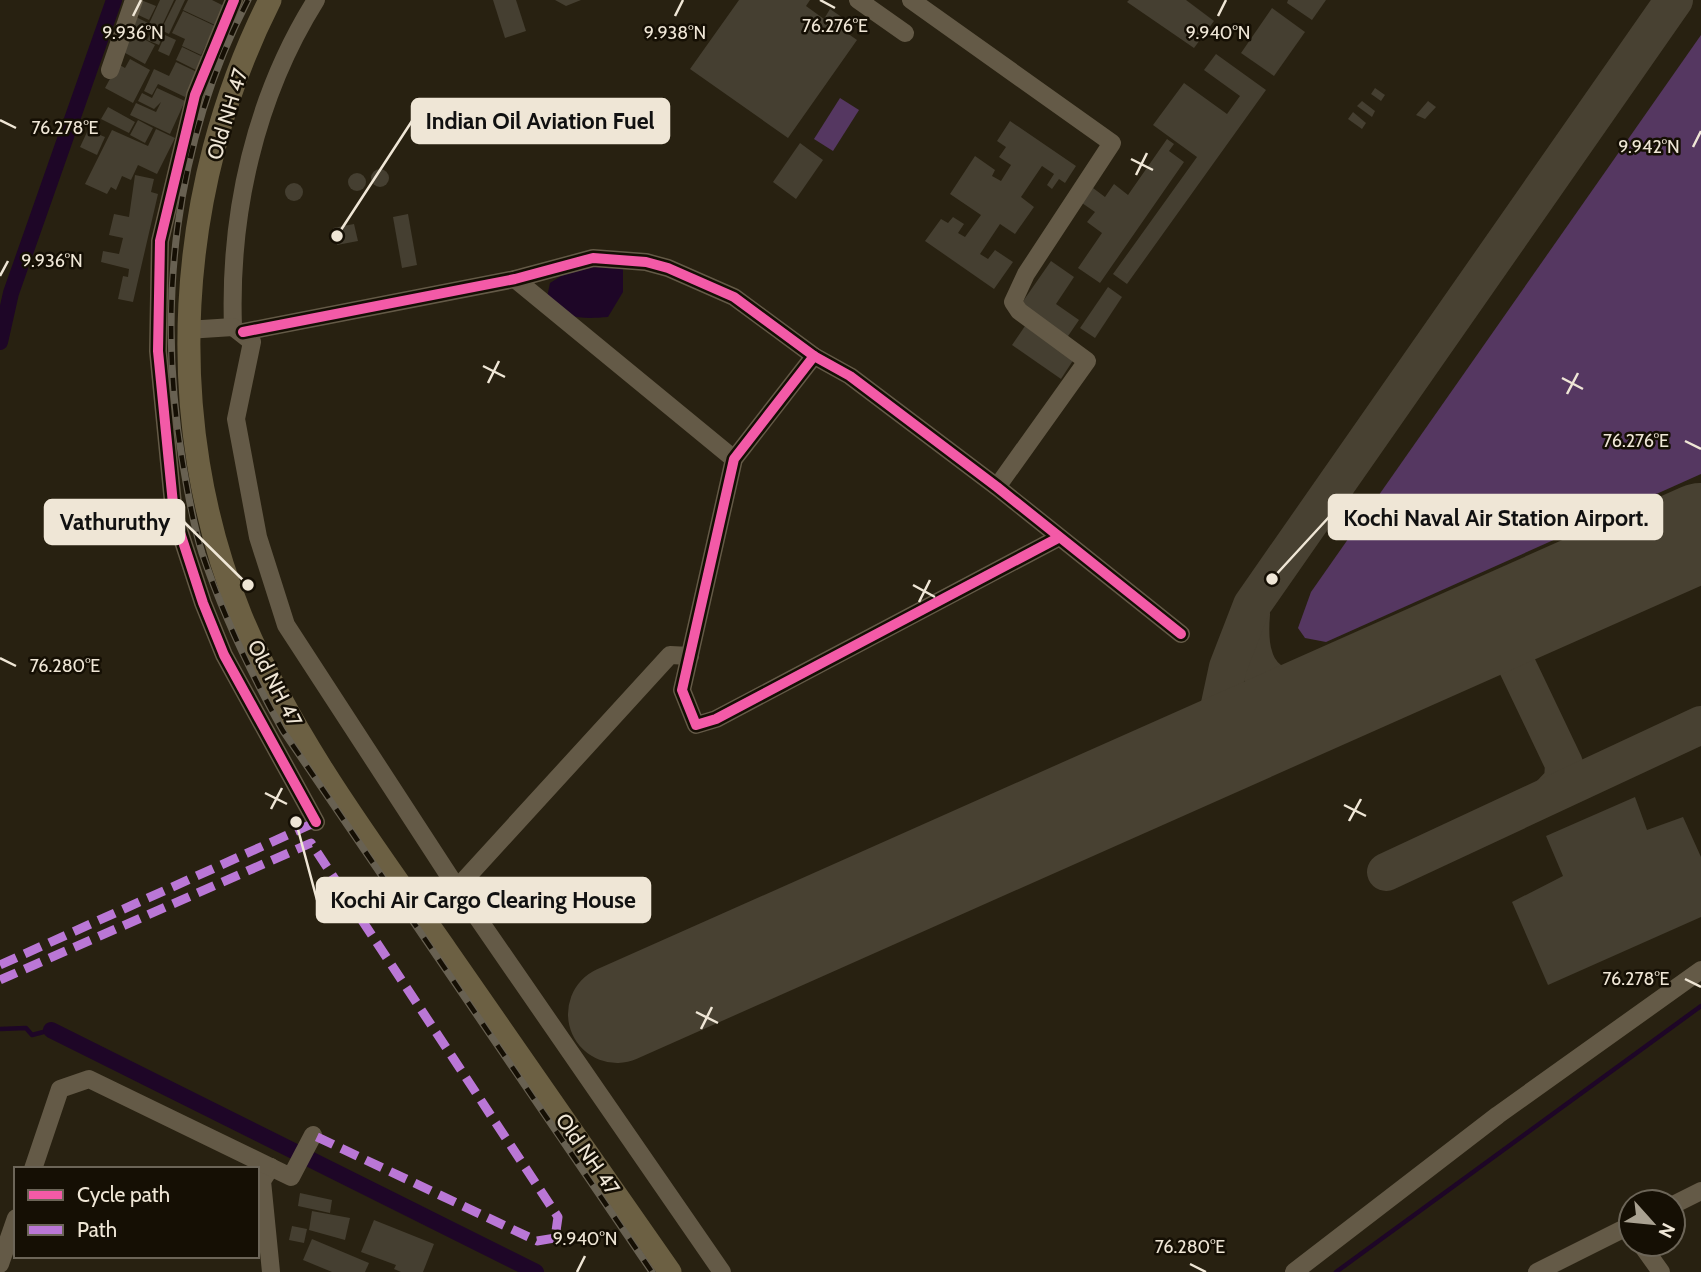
<svg xmlns="http://www.w3.org/2000/svg" width="1701" height="1272" viewBox="0 0 1701 1272" font-family="Cabin,sans-serif">
<rect width="100%" height="100%" fill="#282111"/>
<!-- green -->
<g fill="#553761">
<path d="M1701,35v439l-375,168 -21,-4 -7,-10 13,-36z"/>
<path d="M840,98l19,12 -26,41 -19,-12z"/>
</g>
<!-- water -->
<path fill="#1e0627" d="M597,265l26,3v24l-15,25c-25,2 -42,2 -62,-15l4,-19 19,-12z"/>
<g fill="none" stroke-linecap="round" stroke-linejoin="round">
<!-- stream -->
<g stroke="#1e0627" stroke-width="4.5">
<path d="M0,1029l26,-1 6,7 19,-5"/>
<path d="M1336,1272l365,-266"/>
</g>
<!-- canal -->
<g stroke="#1e0627" stroke-width="16">
<path d="M0,342l11,-49 103,-293"/>
<path d="M51,1030l485,242"/>
</g>
<!-- taxiway -->
<g stroke="#484132" stroke-width="38">
<path d="M1686,538l15,3"/>
<path d="M1251,614c-7,82 40,81 103,72"/>
<path d="M1477,631l21,7 13,15 53,111 -1,17 -13,14"/>
<path d="M1151,776l41,-26 18,-16 7,-16 11,-51 24,-62 422,-605"/>
<path d="M1386,872l315,-147"/>
</g>
<!-- runway -->
<path stroke="#484132" stroke-width="98" d="M617,1014l1084,-482"/>
</g>
<!-- building -->
<g fill="#453f31">
<path d="M141,0l15,6 -7,14 -15,-7z"/>
<path d="M160,0h14l-15,32 -11,-6z"/>
<path d="M176,0h9l-16,34 -8,-4z"/>
<path d="M188,0h24l12,6 -9,19 -32,-15z"/>
<path d="M493,0h23l10,31 -21,7z"/>
<path d="M555,0h26l-15,6z"/>
<path d="M739,0h71l-4,6 18,13 6,-10 16,11 -6,8 17,12 -69,98 -98,-69z"/>
<path d="M1129,0h57l28,21 -20,27 -67,-46z"/>
<path d="M1288,0h38l-14,20 -25,-17z"/>
<path d="M1272,8l33,24 -31,44 -33,-23z"/>
<path d="M183,11l32,15 -14,29 -19,-9 3,-7 -13,-6z"/>
<path d="M132,15l16,8 -8,14 15,8 -10,19 -27,-15z"/>
<path d="M152,31l11,5 -4,9 -12,-5z"/>
<path d="M165,35l11,5 -7,16 -11,-5z"/>
<path d="M182,47l21,10 -7,13 -20,-10z"/>
<path d="M1216,54l50,36 -139,194 -14,-10 84,-117 -44,-32 31,-42 43,31 13,-18 -36,-26z"/>
<path d="M130,59l20,11 -17,33 -28,-15 13,-24 7,4z"/>
<path d="M176,62l21,10 -12,25 -27,-13 -6,11 -8,-4 10,-22 15,7z"/>
<path d="M157,88l28,13 -15,33 -40,-19 6,-12 20,9 5,-10 -7,7 -16,-8 4,-8 10,5z"/>
<path d="M1375,88l10,7 -4,6 -10,-7z"/>
<path d="M1362,101l13,10 -3,6 -15,-11z"/>
<path d="M1428,101l8,6 -11,12 -9,-4z"/>
<path d="M108,107l27,15 -6,11 -28,-14z"/>
<path d="M1353,112l13,11 -4,6 -14,-10z"/>
<path d="M138,120l15,8 -8,15 -15,-8z"/>
<path d="M1010,121l66,45 -11,17 -6,-4 -7,10 -5,-4 7,-11 -12,-8 -21,31 13,10 -19,27 -15,-10 -20,30 8,5 7,-9 18,12 -19,27 -69,-48 16,-22 7,4 5,-6 11,7 -6,9 7,4 16,-22 -31,-21 25,-38 20,14 -3,6 9,5 10,-16 -12,-8 7,-10 -9,-6z"/>
<path d="M156,129l19,9 -18,36 -19,-9 -7,15 -9,-4 -6,14 -5,-3 -4,7 -22,-10 27,-54 36,16z"/>
<path d="M88,130l17,7 -8,18 -17,-8z"/>
<path d="M1167,139l7,5 -5,7 15,11 -84,121 -22,-15 24,-35 -15,-11 8,-10 -13,-9 11,-15 12,9 9,-13 14,11z"/>
<path d="M800,143l23,17 -27,39 -23,-17z"/>
<circle cx="380" cy="178" r="9"/>
<circle cx="357" cy="182" r="9"/>
<path d="M135,175l19,4 -3,13 7,2 -25,108 -15,-3 5,-23 5,1 1,-8 -28,-7 2,-11 16,3 4,-16 -14,-3 5,-21 15,3z"/>
<circle cx="294" cy="192" r="9"/>
<path d="M408,214l9,51 -15,3 -9,-51z"/>
<path d="M354,224l4,17 -21,4 -4,-17z"/>
<path d="M1051,261l23,16 -18,27 23,16 -13,19 -47,-32z"/>
<path d="M1108,287l14,10 -27,41 -15,-10z"/>
<path d="M1025,326l49,33 -13,20 -49,-34z"/>
<path d="M1635,797l12,33 36,-13 18,40v60l-153,68 -36,-83 51,-26 -17,-40z"/>
<path d="M300,1193l32,7 -2,13 -32,-7z"/>
<path d="M312,1211l38,7 -5,22 -36,-10z"/>
<path d="M374,1220l60,24 -11,28h-22l-7,-3 2,-4 -35,-13z"/>
<path d="M292,1226l15,3 -3,14 -15,-3z"/>
<path d="M312,1239l57,24 -4,9h-33l-29,-12z"/>
</g>
<g fill="none" stroke-linecap="round" stroke-linejoin="round">
<!-- minor -->
<g stroke="#645a47" stroke-width="18">
<path d="M234,0l-39,95 -35,146 -2,110 16,163 29,89 21,52 92,167"/>
<path d="M316,0c-61,97 -87,214 -83,327l19,15 -16,77 22,118 28,88 171,263 265,384"/>
<path d="M858,0l47,33"/>
<path d="M911,0l201,143 -86,131 -13,28 6,9 68,50 -90,126"/>
<path d="M110,70l24,-70"/>
<path d="M515,279l219,180"/>
<path d="M187,330l46,-3"/>
<path d="M243,332l272,-53 78,-21 53,4 22,6 66,29 80,59 36,20 147,111 184,147"/>
<path d="M814,356l-80,103 -52,231 14,35 20,-6 342,-181"/>
<path d="M457,888l213,-233 20,1"/>
<path d="M271,1167l-9,14 9,91"/>
<path d="M33,1169l27,-80 29,-10 202,98 22,-42"/>
<path d="M1673,1205l28,-14"/>
<path d="M1641,1244l20,28"/>
<path d="M0,1264l16,-46"/>
<path d="M1294,1272l204,-157 203,-145"/>
<path d="M1537,1272l94,-47"/>
</g>
<!-- major -->
<path stroke="#6c6043" stroke-width="23" d="M270,0c-95,188 -109,420 -29,616 50,121 130,227 205,334 74,107 149,215 224,322"/>
<!-- rail casing -->
<g stroke="#686152" stroke-width="7">
<path id="rail" d="M248,0c-74,144 -92,307 -65,465 5,29 10,59 19,88 21,62 49,121 81,178l369,541"/>
</g>
<!-- rail -->
<use href="#rail" stroke="#150f04" stroke-width="4.5" stroke-dasharray="13" stroke-linecap="butt"/>
<!-- quiet -->
<g stroke="#ba77d6" stroke-width="9" stroke-dasharray="18 9" stroke-linecap="butt">
<path d="M0,965l316,-143 -3,-5"/>
<path d="M0,980l311,-137 247,374 -3,21 -18,3 -224,-106"/>
</g>
<!-- cycleway casing -->
<g stroke="#150f04" stroke-width="15">
<g id="cycleway">
<path d="M234,0l-39,95 -35,146 -2,110 16,163 29,89 21,52 92,167"/>
<path d="M243,332l272,-53 78,-21 53,4 22,6 66,29 80,59 36,20 147,111 184,147"/>
<path d="M814,356l-80,103 -52,231 14,35 20,-6 342,-181"/>
</g>
</g>
<!-- cycleway -->
<use href="#cycleway" stroke="#f35aa7" stroke-width="10"/>
</g>
<!-- ticks -->
<path fill="none" stroke="#efe6d6" stroke-width="2.5" d="M820,0l15,8M133,16l8,-16M675,16l8,-16M1218,16l8,-16M0,120l16,8M1693,147l8,-16M1131,159l22,11M1136,175l11,-22M0,276l8,-15M483,366l22,11M1562,378l21,11M488,383l11,-22M1567,394l11,-21M1685,441l16,8M913,585l22,12M919,602l11,-22M0,658l16,8M265,793l22,11M1344,805l22,11M271,809l11,-21M1349,821l12,-22M1685,979l16,8M696,1012l22,11M701,1029l11,-22M1190,1264l16,8M577,1272l8,-16"/>
<g text-anchor="middle" dominant-baseline="central" stroke-width="5" stroke-linejoin="round" paint-order="stroke">
<!-- street labels -->
<g font-size="21" fill="#efe6d6" stroke="#150f04">
<text transform="translate(227 114) rotate(-73)">Old NH 47</text>
<text transform="translate(275 683) rotate(63)">Old NH 47</text>
<text transform="translate(588 1154) rotate(55)">Old NH 47</text>
</g>
</g>
<g font-size="18" text-anchor="middle" fill="#efe6d6" stroke="#150f04" stroke-width="5" stroke-linejoin="round" paint-order="stroke">
<text x="835" y="32">76.276°E</text>
<text x="133" y="39">9.936°N</text>
<text x="675" y="39">9.938°N</text>
<text x="1218" y="39">9.940°N</text>
<text x="65" y="134">76.278°E</text>
<text x="1649" y="153">9.942°N</text>
<text x="52" y="267">9.936°N</text>
<text x="1636" y="447">76.276°E</text>
<text x="65" y="672">76.280°E</text>
<text x="1636" y="985">76.278°E</text>
<text x="585" y="1245">9.940°N</text>
<text x="1190" y="1253">76.280°E</text>
</g>
<!-- callouts -->
<path fill="none" stroke="#efe6d6" stroke-width="2.5" d="M337 236L412 121M1272 579L1329 517M248 585L184 522M296 822L317 900"/>
<g fill="#efe6d6" stroke="#150f04" stroke-width="2.5">
<circle cx="337" cy="236" r="7"/>
<circle cx="1272" cy="579" r="7"/>
<circle cx="248" cy="585" r="7"/>
<circle cx="296" cy="822" r="7"/>
</g>
<g fill="#efe6d6" stroke="#efe6d6" stroke-width="2.5">
<rect x="412" y="99" width="257" height="44" rx="7"/>
<rect x="1329" y="495" width="333" height="44" rx="7"/>
<rect x="45" y="500" width="139" height="44" rx="7"/>
<rect x="317" y="878" width="333" height="44" rx="7"/>
</g>
<g font-size="23" text-anchor="middle" font-weight="bold" fill="#111">
<text x="540" y="129">Indian Oil Aviation Fuel</text>
<text x="1496" y="526">Kochi Naval Air Station Airport.</text>
<text x="115" y="530">Vathuruthy</text>
<text x="483" y="908">Kochi Air Cargo Clearing House</text>
</g>
<!-- legend -->
<rect x="14" y="1167" width="245" height="91" fill="#150f04" stroke="#6c6558" stroke-width="2"/>
<rect x="28" y="1190" width="35" height="10" fill="#f35aa7" stroke="#6c6558" stroke-width="2"/>
<text x="77" y="1202" font-size="21" fill="#efe6d6">Cycle path</text>
<rect x="28" y="1225" width="35" height="10" fill="#ba77d6" stroke="#6c6558" stroke-width="2"/>
<text x="77" y="1237" font-size="21" fill="#efe6d6">Path</text>
<!-- north arrow -->
<g transform="translate(1652 1223) rotate(117)"><circle r="33" fill="#150f04" stroke="#6c6558" stroke-width="2"/>
<path d="M0-5L12 26L0 18L-12 26Z" fill="#a9a191"/>
<text y="-10" font-size="19" font-weight="bold" text-anchor="middle" fill="#efe6d6">N</text>
</g>
</svg>
